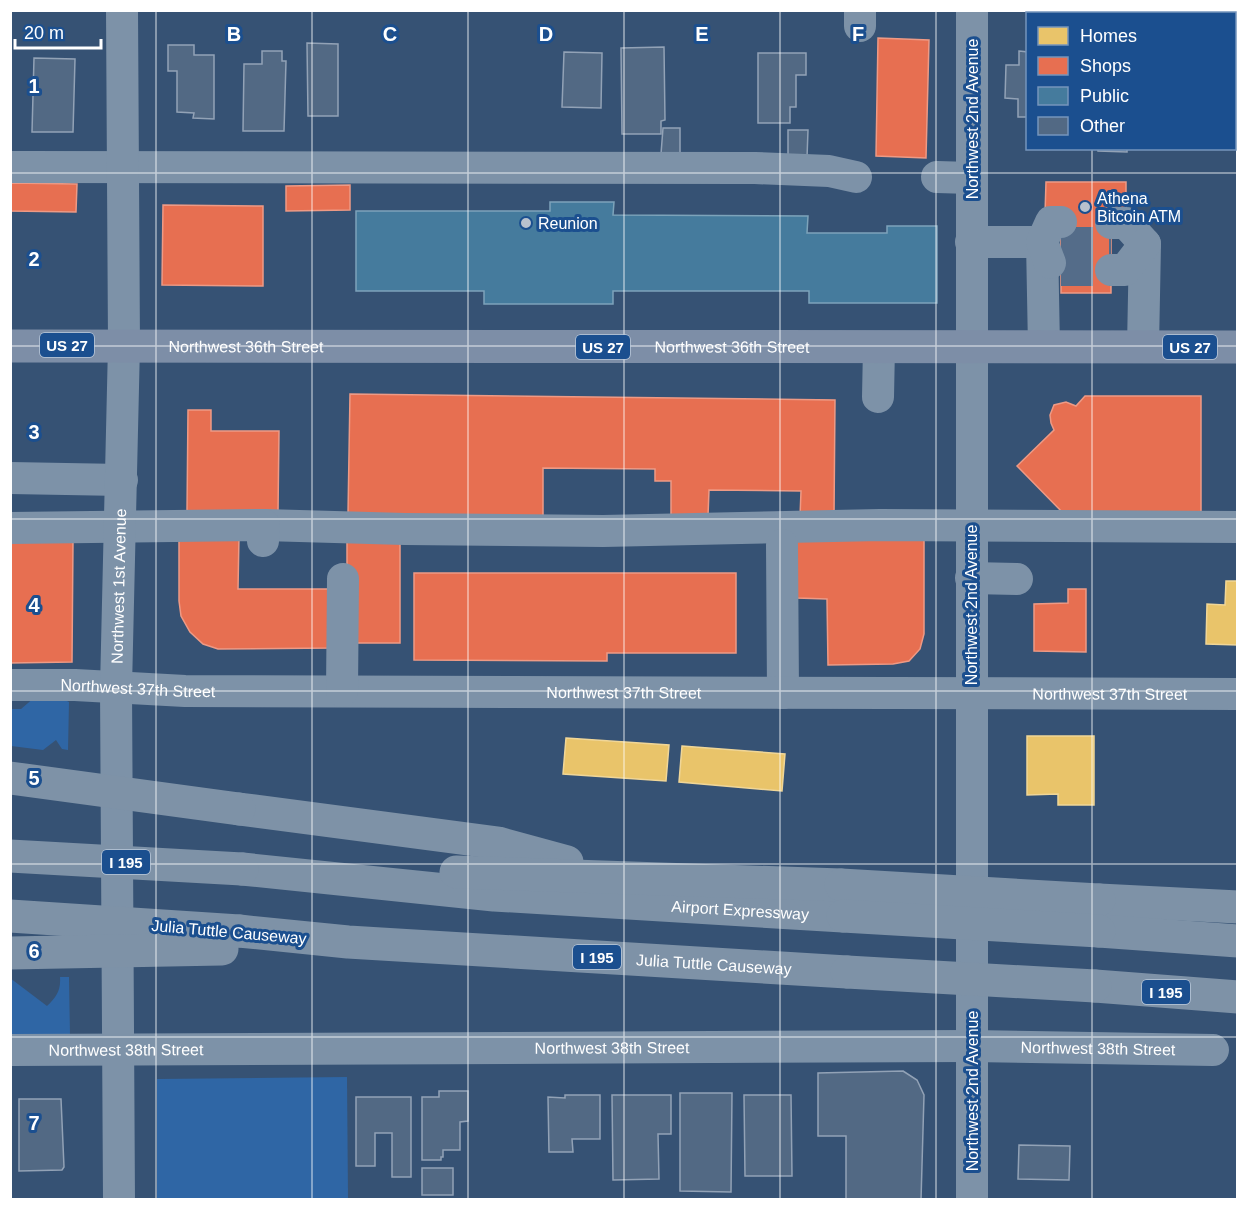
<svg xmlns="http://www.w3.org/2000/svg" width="1248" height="1210" viewBox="0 0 1248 1210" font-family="Arial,sans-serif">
<rect width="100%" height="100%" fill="#365274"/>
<!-- green -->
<g fill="#2f66a5">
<path d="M35,697l28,2 6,3 -1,48 -6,-1 -6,-9 -13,10 -32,-4v-37h10z"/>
<path d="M60,977h9l1,58h-59l-1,-57 37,28c9,-9 14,-15 13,-29z"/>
<path d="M347,1077l1,122h-191v-120z"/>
</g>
<!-- homes -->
<g fill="#e9c46a" stroke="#f0d697" stroke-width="1.5">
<path d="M1226,581h12v64l-32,-1 1,-40 18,1z"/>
<path d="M1027,736h67v69h-36v-11l-31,1z"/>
<path d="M566,738l103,7 -3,36 -103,-7z"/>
<path d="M682,746l103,8 -3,37 -103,-9z"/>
</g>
<!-- shops -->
<g fill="#e76f51" stroke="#ee9a85" stroke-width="1.5">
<path d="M878,38l51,2 -3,118 -50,-2z"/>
<path d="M1046,182h80v33h-15v78h-50v-79h-16z"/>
<path d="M10,183l67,1 -1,28 -66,-1z"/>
<path d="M350,185v25l-64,1v-25z"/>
<path d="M163,205l100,1v80l-101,-1z"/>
<path d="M350,394l485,6 -1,117h-34l1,-26 -92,-1 -1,26h-37v-35h-16v-12l-112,-1v49l-195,-3z"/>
<path d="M1085,396h116v120l-133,2 -51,-52 37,-36 -3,-7 -1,-8 4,-10 12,-3 10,4z"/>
<path d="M188,410h23v21h68l-1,81h-91z"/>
<path d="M239,536l-1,53h95l-2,59 -113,1 -15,-5 -13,-12 -9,-16 -2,-15v-64z"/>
<path d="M796,537l128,1v96l-4,15 -11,12 -16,3 -65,1 -1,-66 -30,-1z"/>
<path d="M10,540l63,1 -1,121 -62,1z"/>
<rect x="347" y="540" width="53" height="103"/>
<path d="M414,573h322v80h-129v8l-193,-1z"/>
<path d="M1068,589h18v63l-52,-1v-47l34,-1z"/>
</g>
<!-- public -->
<path fill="#457b9d" stroke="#7da3ba" stroke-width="1.5" d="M550,202h64l-1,13 195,1 -1,17h80v-7h50v77h-128v-12h-196v13h-129v-13h-128v-80h194z"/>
<!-- building -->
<g fill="#526984" stroke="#92a2b6" stroke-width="1.5">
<path d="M307,43l31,1v72h-30z"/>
<path d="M168,45h26v10h20v64l-21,-1 1,-5 -17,-1v-41h-9z"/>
<path d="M664,47l1,73 -4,1v13h-39l-1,-86z"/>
<path d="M262,51h20v10h4l-2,70h-41l1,-67h18z"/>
<path d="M1019,51l9,1v65h-10v-18l-13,-1 1,-33h13z"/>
<path d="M564,52l38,1 -1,55 -39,-1z"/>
<path d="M758,53h48v22h-10v32h-6v16h-32z"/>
<path d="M34,58l41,1 -2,73h-41z"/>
<rect x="1234" y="68" width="4" height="57"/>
<path d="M663,128h17v26h-19z"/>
<path d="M788,130h20l-1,28h-19z"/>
<path d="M1098,148h29v4l-29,-1z"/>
<path d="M903,1071l14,9 7,15 -3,105h-75v-64h-28v-63z"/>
<path d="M439,1091h29v30l-8,1v28h-17v7h-2v3h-19v-63h17z"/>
<path d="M680,1093h52l-1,99 -51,-1z"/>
<path d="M565,1095h35v44h-28l1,13h-24l-1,-55 17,1z"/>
<path d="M612,1095h59v39h-13l1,45 -46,1z"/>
<path d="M744,1095h47l1,81h-47z"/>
<path d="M356,1097h55v80h-19v-44h-17v33h-19z"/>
<path d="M19,1099h42l3,68 -2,3 -43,1z"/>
<path d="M1019,1145l51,1 -1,34 -51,-1z"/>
<rect x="422" y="1168" width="31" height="27"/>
</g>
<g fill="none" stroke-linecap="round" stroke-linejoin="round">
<!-- minor-tunnel -->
<g stroke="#546c89" stroke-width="32" stroke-dasharray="32 16" stroke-linecap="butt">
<path d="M1061,243h50"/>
<path d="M1061,270h50"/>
</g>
<!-- minor -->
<g stroke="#7d92a8" stroke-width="32">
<path d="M860,26v-16"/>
<path d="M10,167l745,1 74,3 27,6"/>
<path d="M937,177l34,1"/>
<path d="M1111,223h15l19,21 -2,103"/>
<path d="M971,242h71l2,105"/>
<path d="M1050,263l-8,-21 9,-20h10"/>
<path d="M1111,270h14l20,-26"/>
<path d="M878,397l1,-50"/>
<path d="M10,478l112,2"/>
<path d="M264,525l141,4 198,2 277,-6 358,2"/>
<path d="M10,528l254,-3 -1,16"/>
<path d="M782,545l1,148"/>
<path d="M971,578l46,1"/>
<path id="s1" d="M10,685h65l110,6 1053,3"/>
<path d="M342,691l1,-112"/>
<path id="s2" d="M10,1050l962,-4 241,4"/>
<path id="s3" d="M119,1200l-3,-512 8,-343 -2,-335"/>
<path d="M972,1200v-1190"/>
</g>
<!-- major -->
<path stroke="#7d8ea7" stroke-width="33" id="s4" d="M10,346l1228,1"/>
<!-- highway -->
<g stroke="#7e92a7" stroke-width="33">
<path d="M239,809l259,34 69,19"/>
<path id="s5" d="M242,869l252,26 349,21"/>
<path d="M456,872l385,13"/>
<path d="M1099,900l139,7"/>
<path id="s6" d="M239,931l109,11 499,30"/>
<path d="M1099,931l139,10"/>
<path d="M1095,986l143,11"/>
</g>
<!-- highway-bridge -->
<g stroke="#7e92a7" stroke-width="33">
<path d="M10,778l229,31"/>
<path d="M10,856l232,13"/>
<path d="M841,885l258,15"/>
<path d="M10,916l229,15"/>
<path d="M843,916l256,15"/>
<path d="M10,953l212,-4"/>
<path d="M847,972l248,14"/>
</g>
</g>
<!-- grid -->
<path fill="none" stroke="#fff" stroke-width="1.5" stroke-opacity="0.55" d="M156,10v1190M312,10v1190M468,10v1190M624,10v1190M780,10v1190M936,10v1190M1092,10v4M1092,148v1052M10,173h1228M10,346h1228M10,519h1228M10,691h1228M10,864h1228M10,1037h1228"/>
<!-- markers -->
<g fill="#b9c2ce" stroke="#1b4f8f" stroke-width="2">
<circle cx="1085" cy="207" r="6"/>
<circle cx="526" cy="223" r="6"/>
</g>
<g text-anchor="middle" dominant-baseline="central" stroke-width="6" stroke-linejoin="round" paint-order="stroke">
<!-- shield labels -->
<g fill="#1b4f8f" stroke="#bbcadd" stroke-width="1.5">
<rect x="40" y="333" width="54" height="24" rx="4.5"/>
<rect x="576" y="335" width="54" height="24" rx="4.5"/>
<rect x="1163" y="335" width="54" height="24" rx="4.5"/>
<rect x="102" y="850" width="48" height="24" rx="4.5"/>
<rect x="573" y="945" width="48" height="24" rx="4.5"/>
<rect x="1142" y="980" width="48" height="24" rx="4.5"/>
</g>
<g font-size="15" font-weight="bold" fill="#fff">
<text x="67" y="345">US 27</text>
<text x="603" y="347">US 27</text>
<text x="1190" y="347">US 27</text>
<text x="126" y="862">I 195</text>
<text x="597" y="957">I 195</text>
<text x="1166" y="992">I 195</text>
</g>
<!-- street labels -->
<g font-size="16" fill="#fff" stroke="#1b4f8f">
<text transform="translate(972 119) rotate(-90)">Northwest 2nd Avenue</text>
<text stroke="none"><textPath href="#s4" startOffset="236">Northwest 36th Street</textPath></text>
<text stroke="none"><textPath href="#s4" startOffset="722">Northwest 36th Street</textPath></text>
<text stroke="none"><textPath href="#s3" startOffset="614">Northwest 1st Avenue</textPath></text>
<text transform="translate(971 605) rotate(-90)">Northwest 2nd Avenue</text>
<text stroke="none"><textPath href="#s1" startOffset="128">Northwest 37th Street</textPath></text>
<text stroke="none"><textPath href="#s1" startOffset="614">Northwest 37th Street</textPath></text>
<text stroke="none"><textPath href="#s1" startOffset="1100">Northwest 37th Street</textPath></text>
<text stroke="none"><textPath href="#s5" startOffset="500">Airport Expressway</textPath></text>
<text transform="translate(229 932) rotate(5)">Julia Tuttle Causeway</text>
<text stroke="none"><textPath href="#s6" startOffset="476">Julia Tuttle Causeway</textPath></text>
<text stroke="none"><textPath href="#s2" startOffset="1088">Northwest 38th Street</textPath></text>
<text stroke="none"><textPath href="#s2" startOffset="602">Northwest 38th Street</textPath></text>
<text stroke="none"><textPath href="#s2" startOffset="116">Northwest 38th Street</textPath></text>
<text transform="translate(972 1091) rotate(-90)">Northwest 2nd Avenue</text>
</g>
<!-- poi labels -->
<g font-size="16" fill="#fff" stroke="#1b4f8f" text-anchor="start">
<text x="1097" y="198">Athena<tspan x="1097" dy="18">Bitcoin ATM</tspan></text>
<text x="538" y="223">Reunion</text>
</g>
</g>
<g font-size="20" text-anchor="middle" font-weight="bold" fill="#fff" stroke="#1b4f8f" stroke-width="6" stroke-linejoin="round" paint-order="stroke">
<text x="234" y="41">B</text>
<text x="390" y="41">C</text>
<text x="546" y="41">D</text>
<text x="702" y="41">E</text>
<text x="858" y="41">F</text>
<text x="34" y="93">1</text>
<text x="34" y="266">2</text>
<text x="34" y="439">3</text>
<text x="34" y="612">4</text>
<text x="34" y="785">5</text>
<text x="34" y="958">6</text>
<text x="34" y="1130">7</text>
</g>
<!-- border -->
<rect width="1248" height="1210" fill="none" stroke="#ffffff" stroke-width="24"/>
<!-- legend -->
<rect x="1026" y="12" width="210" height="138" fill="#1b4f8f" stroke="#7695bc" stroke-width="1.5"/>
<rect x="1038" y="27" width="30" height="18" fill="#e9c46a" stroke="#7695bc" stroke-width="1.5"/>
<text x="1080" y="42" font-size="18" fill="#ffffff">Homes</text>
<rect x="1038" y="57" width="30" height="18" fill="#e76f51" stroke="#7695bc" stroke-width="1.5"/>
<text x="1080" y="72" font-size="18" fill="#ffffff">Shops</text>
<rect x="1038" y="87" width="30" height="18" fill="#457b9d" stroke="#7695bc" stroke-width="1.5"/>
<text x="1080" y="102" font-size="18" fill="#ffffff">Public</text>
<rect x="1038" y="117" width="30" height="18" fill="#526984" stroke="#7695bc" stroke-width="1.5"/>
<text x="1080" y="132" font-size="18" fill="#ffffff">Other</text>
<!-- scale -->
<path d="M15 39v9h86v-9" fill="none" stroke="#ffffff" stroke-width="3"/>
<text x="24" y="39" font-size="18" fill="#ffffff" stroke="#1b4f8f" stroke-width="4.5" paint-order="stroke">20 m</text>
</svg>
